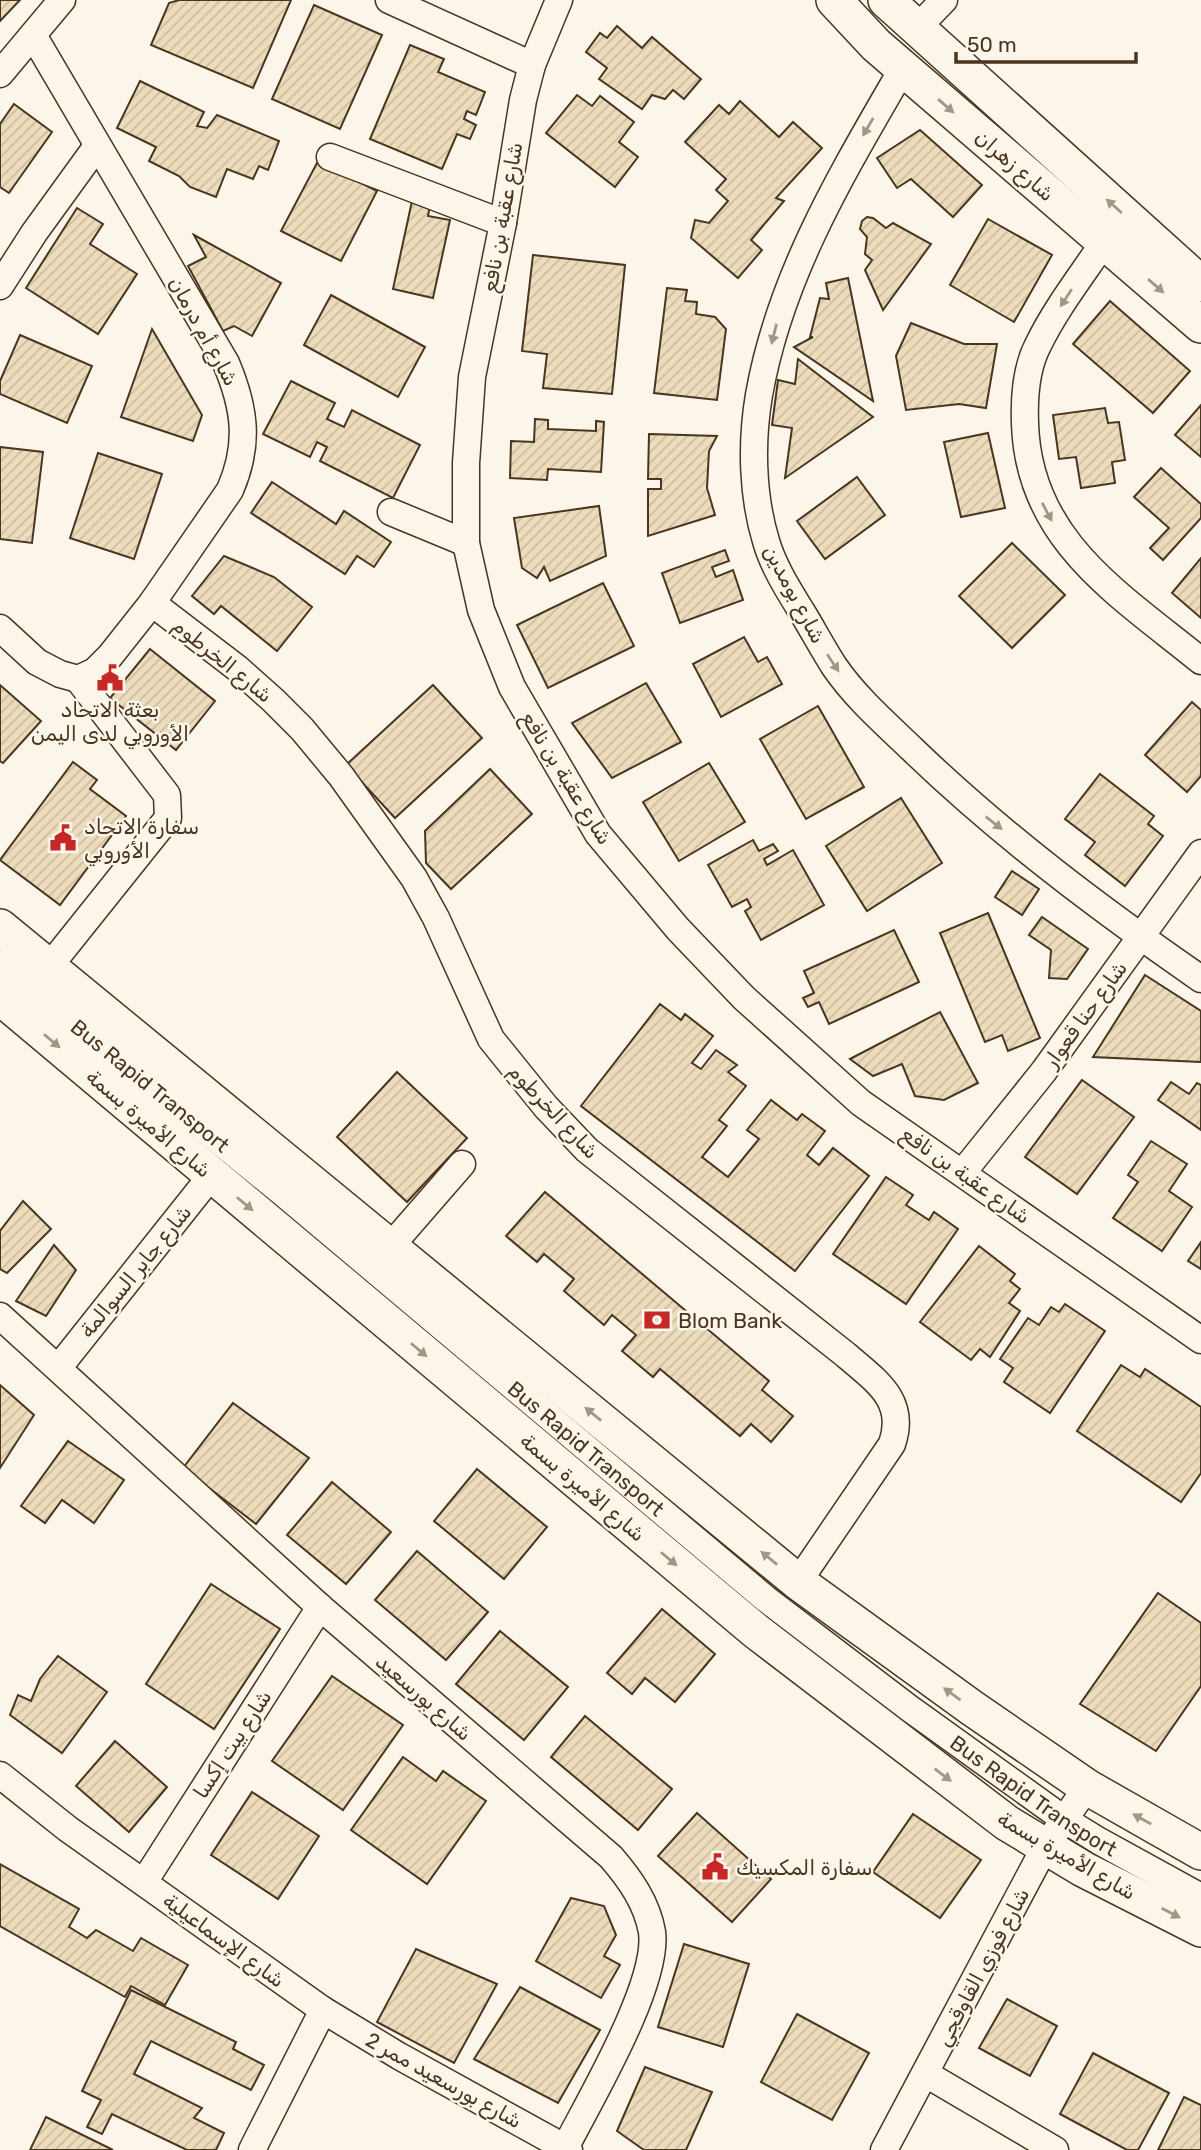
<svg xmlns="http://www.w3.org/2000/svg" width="1201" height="2150" viewBox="0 0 1201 2150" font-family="Rubik,Vazirmatn,sans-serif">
<defs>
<pattern id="building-hatch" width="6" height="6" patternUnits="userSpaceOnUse" patternTransform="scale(1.75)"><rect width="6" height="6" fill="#ecdcbc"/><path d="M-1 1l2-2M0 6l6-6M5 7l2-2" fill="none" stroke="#ccbda1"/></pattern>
</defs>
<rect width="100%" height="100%" fill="#fbf6e9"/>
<!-- building -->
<g fill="url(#building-hatch)" stroke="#4a3520" stroke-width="2">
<path d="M0,0h20l-20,21z"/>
<path d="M179,0h112l-38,88 -102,-43 18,-42z"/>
<path d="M314,5l68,30 -42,94 -68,-30z"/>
<path d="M617,26l25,22 10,-11 49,42 -17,20 -11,-9 -8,9 -13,-4 -10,14 -43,-30 8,-11 -21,-16 14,-19 7,5z"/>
<path d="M410,45l34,14 -6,13 47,20 -9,23 -9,-4 -3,8 12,6 -6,14 -13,-5 -15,35 -72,-30z"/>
<path d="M140,81l64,31 -7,14 10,2 10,-13 62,26 -11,29 -9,-4 -6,13 -26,-10 -11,28 -26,-10 -11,-11 -30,-15 7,-14 -39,-19z"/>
<path d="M577,95l15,11 8,-10 34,26 -15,20 19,15 -23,30 -69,-54z"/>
<path d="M740,101l39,36 14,-15 29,26 -46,50 8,3 -33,39 11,10 -24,28 -47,-40 4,-18 14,3 19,-22 -12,-11 10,-11 -41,-37 34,-37 10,9z"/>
<path d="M14,104l38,28 -43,61 -9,-6v-63z"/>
<path d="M920,130l62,55 -29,32 -42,-38 -14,9 -20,-30z"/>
<path d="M318,161l59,30 -36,70 -60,-30z"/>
<path d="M412,201l18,4 -2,11 22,4 -17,78 -40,-9z"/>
<path d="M77,208l26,16 -13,20 47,30 -39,60 -72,-46z"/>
<path d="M867,217l6,1 13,10 7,-5 38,21 -48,66 -18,-40 7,-10 -7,-6 2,-17 -7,-8 2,-8z"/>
<path d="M988,219l64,36 -38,67 -64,-37z"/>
<path d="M194,235l87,48 -29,53 -18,-10 -11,5 -35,-65 18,-9z"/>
<path d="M533,255l92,10 -13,129 -69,-6 4,-34 -25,-3z"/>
<path d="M848,278l25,123 -79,-54 19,-10h-3l10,-39 9,1 -3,-16z"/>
<path d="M667,288l20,2 -2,11 12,1 -1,12 19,3 11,12 -9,71 -63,-7z"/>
<path d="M331,295l94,52 -27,50 -94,-52z"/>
<path d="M1110,301l80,70 -37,42 -80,-69z"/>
<path d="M911,323l53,21h33l-11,64 -27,-4 -53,6 -10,-54z"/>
<path d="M152,329l50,86 -9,26 -72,-24z"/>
<path d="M20,335l72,31 -25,57 -67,-29v-13z"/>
<path d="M798,359l75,58 -88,61 7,-50 -20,-3 6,-45 17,4z"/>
<path d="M291,381l44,22 -8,16 17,8 8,-17 68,35 -27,53 -73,-37 7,-14 -10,-5 -7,15 -47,-23z"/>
<path d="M1201,405v52l-26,-22z"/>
<path d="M1105,408l3,15 11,-1 6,38 -13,2 3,21 -34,5 -5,-31 -17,2 -6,-44z"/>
<path d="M535,419l13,1v9l48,2v-10l8,1 -3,50 -53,-3 -1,11 -37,-2 1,-37 23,1z"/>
<path d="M988,433l17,75 -44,9 -17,-75z"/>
<path d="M649,434l68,2 -8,15 -2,37 8,27 -67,21v-47h13v-10h-13z"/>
<path d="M0,447l43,5 -11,91 -32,-4z"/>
<path d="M98,453l64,21 -28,85 -64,-21z"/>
<path d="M1161,468l40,36v14l-38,42 -13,-12 19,-20 -35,-31z"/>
<path d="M857,477l28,38 -60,44 -28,-38z"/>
<path d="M272,482l64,42 8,-13 47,31 -17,25 -17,-11 -12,18 -94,-61z"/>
<path d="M599,506l7,50 -56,25 -6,-14 -7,11 -15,-10 -8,-50z"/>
<path d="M1012,543l53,52 -53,53 -53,-52z"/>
<path d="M725,550l4,11 -17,6 4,10 17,-7 10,30 -63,23 -18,-50z"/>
<path d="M224,556l50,21 38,30 -35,44 -56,-45 -7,8 -22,-18z"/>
<path d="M1201,558v60l-29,-25z"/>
<path d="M603,583l31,63 -86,42 -31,-63z"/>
<path d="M744,637l14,25 9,-5 15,27 -61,33 -28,-53z"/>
<path d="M150,649l65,52 -39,49 -66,-52z"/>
<path d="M646,683l35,59 -69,36 -40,-55z"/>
<path d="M0,685l41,36 -38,42 -3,-2z"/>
<path d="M433,685l49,53 -87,80 -49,-53z"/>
<path d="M1192,702l9,8v66l-14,16 -42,-37z"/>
<path d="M818,706l46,81 -58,32 -46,-80z"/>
<path d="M73,762l24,18 -7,9 36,27 -66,89 -60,-45z"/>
<path d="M709,763l36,59 -66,39 -36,-59z"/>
<path d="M490,769l42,45 -81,75 -25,-26 -1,-32z"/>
<path d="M1100,774l54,42 -6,8 15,12 -38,50 -40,-31 10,-13 -30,-23z"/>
<path d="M901,798l41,65 -75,48 -41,-65z"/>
<path d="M753,840l6,11 14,-7 5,7 -14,8 3,6 26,-15 31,55 -63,35 -16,-29 6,-4 -4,-8 -15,8 -24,-42z"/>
<path d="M1012,871l27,18 -17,26 -27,-18z"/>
<path d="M988,913l52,125 -32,13 -6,-16 -17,7 -45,-109z"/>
<path d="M1042,917l46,32 -21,30 -18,-1 2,-28 -22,-15z"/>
<path d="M894,930l25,52 -90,42 -10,-22 -11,5 -5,-9 11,-5 -10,-22z"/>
<path d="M1145,975l56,36v51l-108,-5z"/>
<path d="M660,1004l21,16 4,-6 28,22 -21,27 9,6 15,-19 21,15 -9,7 18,14 -27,34 8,6 -25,31 26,20 31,-38 -12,-9 24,-30 26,20 5,-6 23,17 -18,24 12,10 14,-17 36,28 -74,95 -214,-165z"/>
<path d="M940,1012l38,71 -34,17 -29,-4 -13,-32 -29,12 -23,-17z"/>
<path d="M397,1072l70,66 -60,64 -70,-65z"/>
<path d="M1082,1080l52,37 -57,77 -52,-37z"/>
<path d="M1171,1082l18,12 8,-11 4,2v45l-43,-30z"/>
<path d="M1151,1141l36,23 -18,27 23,16 -30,44 -49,-33 25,-36 -10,-7z"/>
<path d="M886,1177l27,18 -7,10 23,15 5,-8 24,17 -52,75 -73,-50z"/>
<path d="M545,1192l224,189 -7,9 31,26 -22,26 -20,-18 -11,12 -80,-67 -7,8 -31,-26 14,-16 -24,-20 -8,10 -40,-34 10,-12 -30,-25 -7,8 -31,-26z"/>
<path d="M23,1201l28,28 -44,44 -7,-4v-38z"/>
<path d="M1201,1242v27l-13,-8z"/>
<path d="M54,1245l22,25 -30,46 -30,-15z"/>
<path d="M979,1246l36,28 -5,7 10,8 -11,14 11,8 -30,46 -10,-8 -9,11 -51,-38z"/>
<path d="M1065,1304l40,27 -55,82 -46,-31 9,-14 -13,-9 28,-41 11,7 12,-18 8,5z"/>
<path d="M1121,1365l19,12 5,-8 56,38v66l-20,29 -104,-71z"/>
<path d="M0,1385l34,30 -34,53z"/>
<path d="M233,1403l76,55 -53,66 -73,-56z"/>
<path d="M68,1441l56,39 -30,43 -32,-23 -17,23 -24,-17z"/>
<path d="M477,1469l70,58 -43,52 -70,-58z"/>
<path d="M332,1482l59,50 -45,52 -59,-49z"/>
<path d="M417,1551l71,61 -42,48 -71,-60z"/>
<path d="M211,1584l69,45 -66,100 -68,-45z"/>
<path d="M1158,1593l43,30v63l-45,65 -76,-47z"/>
<path d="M662,1609l53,45 -40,48 -30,-24 -13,16 -25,-21z"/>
<path d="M500,1631l68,56 -44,53 -68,-56z"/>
<path d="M58,1656l49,36 -45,61 -52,-38 8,-20 13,6 9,-22z"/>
<path d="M332,1676l71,49 -60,85 -71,-49z"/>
<path d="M585,1716l87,73 -34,41 -87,-73z"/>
<path d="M115,1741l52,46 -38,45 -53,-46z"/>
<path d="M403,1757l33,24 7,-10 43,30 -59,83 -76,-54z"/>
<path d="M252,1792l67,44 -41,63 -67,-44z"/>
<path d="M697,1813l74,66 -39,43 -74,-66z"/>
<path d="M913,1814l68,46 -41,58 -67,-46z"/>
<path d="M0,1864l79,45 -10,18 18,11 9,-8 37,21 8,-13 47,27 -23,40 -34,-19 -6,11 -125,-71z"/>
<path d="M571,1898l33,8 12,29 -12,21 16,9 -19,33 -65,-37z"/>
<path d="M684,1944l65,20 -26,83 -65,-20z"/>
<path d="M416,1949l81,35 -43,79 -77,-41z"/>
<path d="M520,1987l80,43 -42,73 -84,-44z"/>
<path d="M131,1990l105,52 -3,7 31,16 -13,25 -100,-49 -17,33 68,34 -8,10 30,15 -8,17h-29l-75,-36 -10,20 -15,-7 14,-27 -19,-9z"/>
<path d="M1007,1999l50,27 -27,50 -51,-28z"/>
<path d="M797,2014l72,39 -37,67 -71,-38z"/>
<path d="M1093,2053l76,40 -31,57h-11l-67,-36z"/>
<path d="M645,2067l67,25 -26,58h-42l-27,-19z"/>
<path d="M1184,2097l17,8v45h-43z"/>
<path d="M46,2117l67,33h-83z"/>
</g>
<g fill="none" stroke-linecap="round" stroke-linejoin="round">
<!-- minor casing -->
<g stroke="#4a3520" stroke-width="29">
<g id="minor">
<path d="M389,0l143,65"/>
<path d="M559,0l-27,65 -9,35 -20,123 -31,154 -6,86v80l15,67 31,77 86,147 80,95 66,69 117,105 340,237"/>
<path d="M917,28l27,-28"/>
<path d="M903,68c-60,104 -123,207 -144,327 -8,47 -7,100 7,146 7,25 23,50 36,71 11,18 21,37 32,54 21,31 51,57 78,83 88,85 188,160 289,230"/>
<path d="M0,74l62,-74"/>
<path d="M330,157l173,66"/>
<path d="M1104,242c-22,33 -48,66 -66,103 -12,23 -14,51 -13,78 3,117 94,171 176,238"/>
<path d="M0,286l34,-53 63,-87"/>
<path d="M391,512l75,31"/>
<path d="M152,603l85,65 36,32 29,29 39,47 73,102 22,40 55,121 55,68 41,43 259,205c30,26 61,45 46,89l-94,138"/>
<path d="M0,628l37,34 23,12 18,5 17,-8 15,-15 42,-53 78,-113c20,-46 15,-82 -4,-127l-193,-328"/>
<path id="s1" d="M0,963l284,231 482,405 143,109 156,112 34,21 102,56"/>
<path d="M48,968l120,-150 -1,-23 -89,-116"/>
<path d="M963,1172l81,-101 157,-218"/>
<path d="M389,1248l73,-84"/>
<path d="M0,1316l320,291 291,250c19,22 36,46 41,75 7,52 -63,169 -88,218"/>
<path d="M59,1367l152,-191"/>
<path d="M0,1775l68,54 255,181 -71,140"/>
<path d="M144,1882l176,-275"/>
<path d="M323,2010l76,46 170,94"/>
<path d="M926,2074l129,76"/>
<path d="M884,2150l161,-303 42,-60"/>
</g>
</g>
<!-- major casing -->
<g stroke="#4a3520" stroke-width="38">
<g id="major">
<path d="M834,0l42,45 325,280"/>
<path d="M886,0l315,284"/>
<path d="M0,927l798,655 174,126 115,79 114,65"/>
<path d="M0,997l757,635 250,191 76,46 118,60"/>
</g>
</g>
<!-- minor -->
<use href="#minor" stroke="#fbf6e9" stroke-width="26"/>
<!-- major -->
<use href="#major" stroke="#fbf6e9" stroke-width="35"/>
</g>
<!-- one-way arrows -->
<defs><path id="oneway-solid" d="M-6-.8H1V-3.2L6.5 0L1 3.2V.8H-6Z" transform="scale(1.75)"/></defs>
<g fill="#a29684">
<use href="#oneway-solid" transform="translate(946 106) rotate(41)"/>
<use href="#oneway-solid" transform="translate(868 127) rotate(120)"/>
<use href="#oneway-solid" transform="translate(1114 206) rotate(-138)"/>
<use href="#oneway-solid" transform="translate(1156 286) rotate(41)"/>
<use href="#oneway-solid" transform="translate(1066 298) rotate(123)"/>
<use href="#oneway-solid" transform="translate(774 334) rotate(104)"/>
<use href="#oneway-solid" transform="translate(1047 512) rotate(62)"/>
<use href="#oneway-solid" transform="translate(833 663) rotate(56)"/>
<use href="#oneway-solid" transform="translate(994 823) rotate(38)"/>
<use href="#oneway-solid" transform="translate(52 1041) rotate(40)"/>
<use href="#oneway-solid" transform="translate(245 1204) rotate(40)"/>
<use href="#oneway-solid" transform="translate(419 1350) rotate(40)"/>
<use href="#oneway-solid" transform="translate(593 1414) rotate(-141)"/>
<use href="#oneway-solid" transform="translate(769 1558) rotate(-141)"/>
<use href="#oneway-solid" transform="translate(669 1559) rotate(40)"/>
<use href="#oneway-solid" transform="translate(952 1694) rotate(-144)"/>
<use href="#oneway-solid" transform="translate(943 1775) rotate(37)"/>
<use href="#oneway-solid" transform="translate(1142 1819) rotate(-151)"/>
<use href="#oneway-solid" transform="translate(1171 1913) rotate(27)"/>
</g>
<!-- icons -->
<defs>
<g id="civic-bare" transform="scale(2.1)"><path d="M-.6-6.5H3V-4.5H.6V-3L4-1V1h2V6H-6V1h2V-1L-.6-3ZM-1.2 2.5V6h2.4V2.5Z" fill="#c62828" stroke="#fbf6e9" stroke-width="2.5" paint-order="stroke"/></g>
<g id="bank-bare" transform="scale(2.1)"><path d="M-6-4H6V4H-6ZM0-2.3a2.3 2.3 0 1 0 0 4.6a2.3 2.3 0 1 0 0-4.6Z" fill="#c62828" stroke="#fbf6e9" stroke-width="2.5" paint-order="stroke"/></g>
</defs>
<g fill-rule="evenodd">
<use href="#civic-bare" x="110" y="678"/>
<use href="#civic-bare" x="63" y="838"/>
<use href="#bank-bare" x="657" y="1320"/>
<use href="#civic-bare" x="715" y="1867"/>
</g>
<g text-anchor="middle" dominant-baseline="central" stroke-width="5" stroke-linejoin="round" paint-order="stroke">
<!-- street labels -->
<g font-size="21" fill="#4a3520" stroke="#fbf6e9">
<text transform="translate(1015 165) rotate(41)">شارع زهران</text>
<text transform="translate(502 217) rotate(-80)">شارع عقبة بن نافع</text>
<text transform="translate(204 331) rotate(61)">شارع أم درمان</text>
<text transform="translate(795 594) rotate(62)">شارع بومدين</text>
<text transform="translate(223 660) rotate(39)">شارع الخرطوم</text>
<text transform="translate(567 778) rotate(58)">شارع عقبة بن نافع</text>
<text transform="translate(1085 1014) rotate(-54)">شارع حنا قعوار</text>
<text stroke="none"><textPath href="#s1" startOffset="194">Bus Rapid Transport</textPath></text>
<text transform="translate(554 1111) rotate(47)">شارع الخرطوم</text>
<text transform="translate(149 1123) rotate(40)">شارع الأميرة بسمة</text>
<text transform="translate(966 1175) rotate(35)">شارع عقبة بن نافع</text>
<text transform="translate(135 1271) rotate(-51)">شارع جابر السوالمة</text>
<text stroke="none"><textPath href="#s1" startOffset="761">Bus Rapid Transport</textPath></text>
<text transform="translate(583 1487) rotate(40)">شارع الأميرة بسمة</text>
<text transform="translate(424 1697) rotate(41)">شارع بورسعيد</text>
<text transform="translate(232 1744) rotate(-57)">شارع بيت إكسا</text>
<text stroke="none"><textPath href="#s1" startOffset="1328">Bus Rapid Transport</textPath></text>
<text transform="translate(1067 1855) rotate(30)">شارع الأميرة بسمة</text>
<text transform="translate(224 1940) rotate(36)">شارع الإسماعيلية</text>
<text transform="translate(982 1967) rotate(-62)">شارع فوزي القاوقجي</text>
<text transform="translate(444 2080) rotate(29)">شارع بورسعيد ممر 2</text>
</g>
<!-- poi labels -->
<g font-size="21" fill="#4a3520" stroke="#fbf6e9" text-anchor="start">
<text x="110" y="709" text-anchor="middle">بعثة الاتحاد<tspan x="110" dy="24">الأوروبي لدى اليمن</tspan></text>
<text x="84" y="826">سفارة الاتحاد<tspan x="84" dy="24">الأوروبي</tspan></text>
<text x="678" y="1320">Blom Bank</text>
<text x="736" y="1867">سفارة المكسيك</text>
</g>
</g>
<!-- scale -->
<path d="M956 52v10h180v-10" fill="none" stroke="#4a3520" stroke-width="3.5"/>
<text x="967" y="52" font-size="21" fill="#4a3520" stroke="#fbf6e9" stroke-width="5" paint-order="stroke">50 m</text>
</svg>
